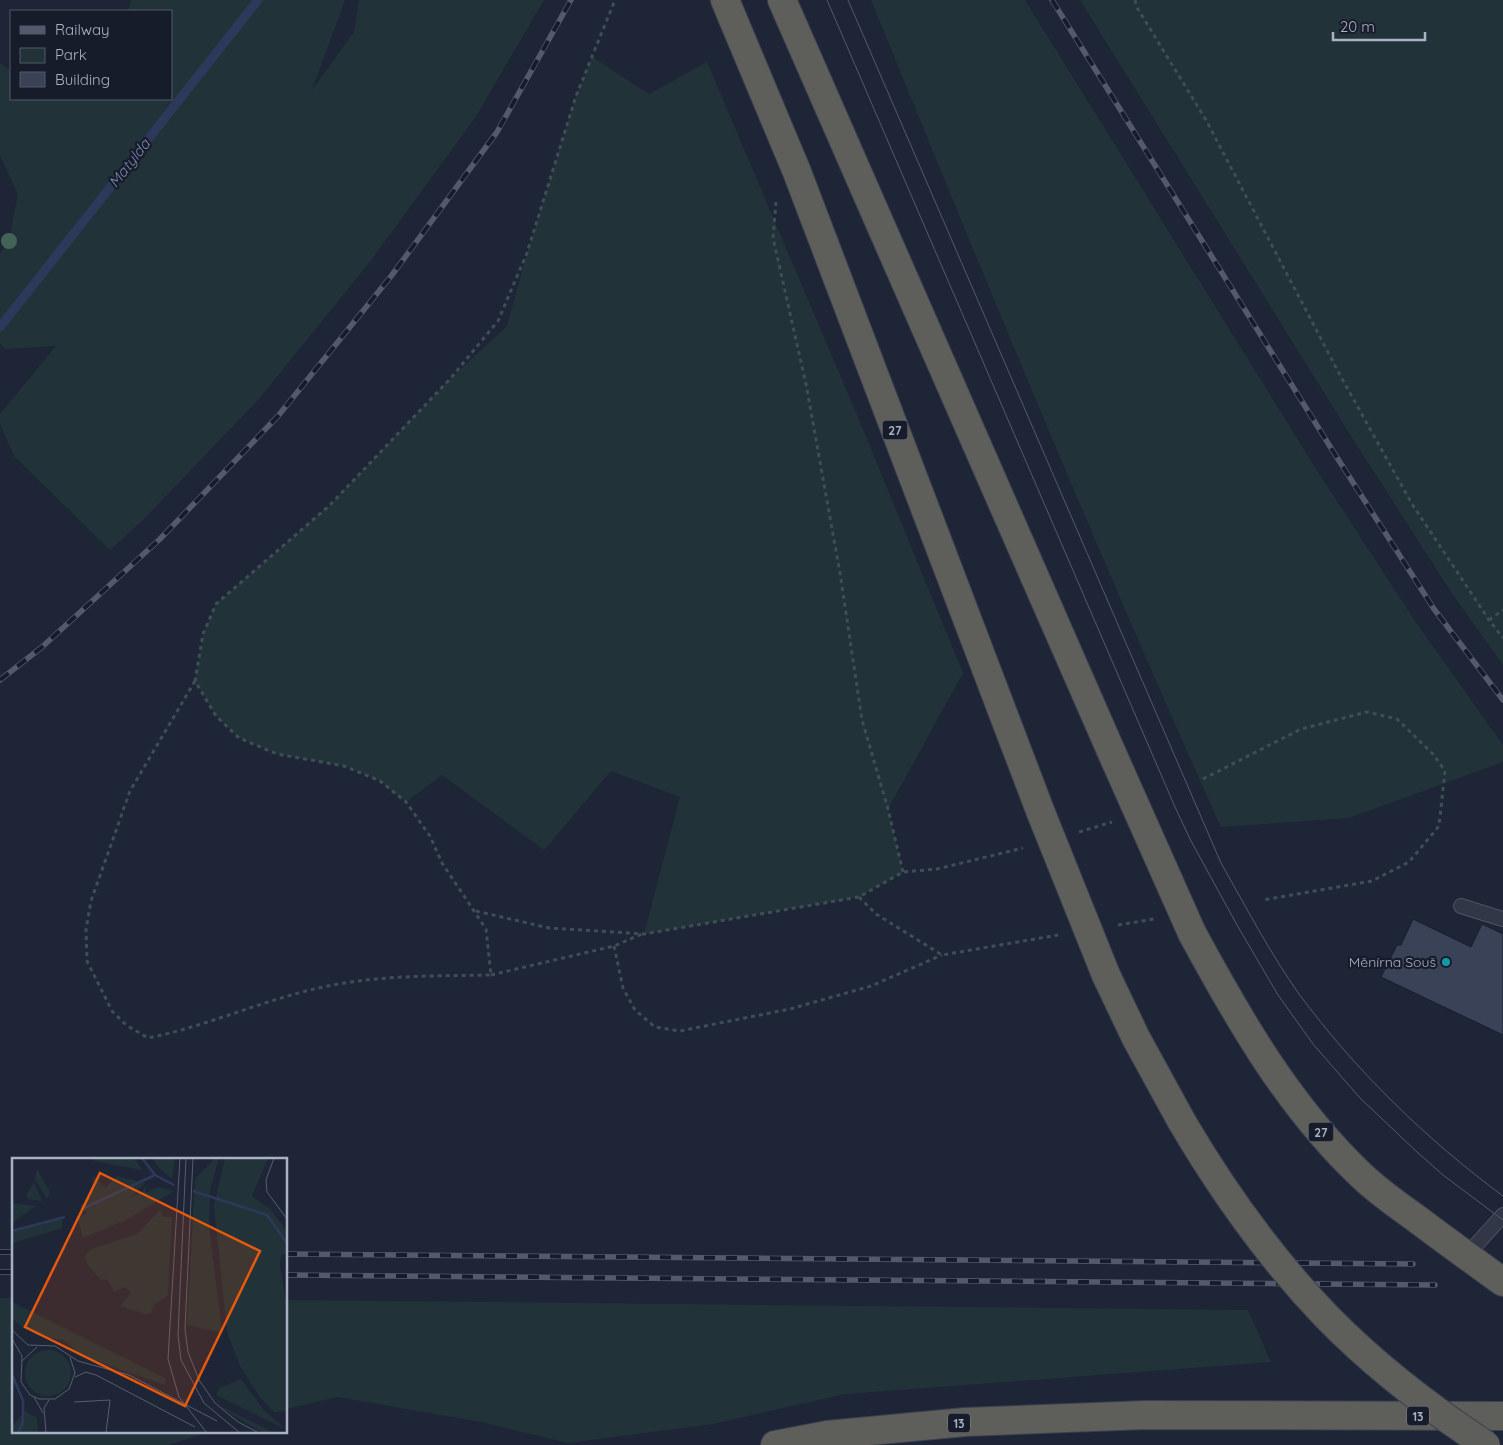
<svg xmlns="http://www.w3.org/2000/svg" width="1503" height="1445" viewBox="0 0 1503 1445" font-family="Quicksand,sans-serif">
<rect width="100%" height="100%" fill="#1e2536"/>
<!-- green -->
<g fill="#213339">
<path d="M131,0h214l-33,90 42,-58 5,-32h185l-69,118 -103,141 -113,140 -117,122 -32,29 -96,-94 -14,-32v-10l56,-68 -51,3 -5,-6v-89l9,-13 9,-47 -18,-38v-93l11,8v28h160v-88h-43z"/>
<path d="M871,0h154l291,469 99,152 88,124v17l-154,56 -128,9c-123,-273 -237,-550 -350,-827z"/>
<path d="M1080,0h423v665l-50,-70 -97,-151z"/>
<path d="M592,57l57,37 58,-32 153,360 103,251 -75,136 15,63 -44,25 -215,37 36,-137 -69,-26 -67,79 -102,-75 -36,27 -26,-21 -36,-15 -67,-12 -38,-16 -23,-22 -21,-35 8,-47 13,-30 114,-99 120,-126 57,-53 20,-73 49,-157z"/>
<path d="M0,1298h14v133h197l-42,14h-169z"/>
<path d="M286,1300l962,10 23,52 -426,32 -132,30 -145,19 -87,-21 -143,-25 -52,12z"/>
</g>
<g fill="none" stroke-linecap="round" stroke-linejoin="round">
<!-- stream -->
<path stroke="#2d395b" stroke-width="9" d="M0,327l258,-327"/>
</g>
<!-- building -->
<path fill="#3a4257" stroke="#191e2d" d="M1413,919l58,28 11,-23 21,10v101l-122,-58 16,-32h4z"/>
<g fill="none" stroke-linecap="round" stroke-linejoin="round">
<!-- service casing -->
<g stroke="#4f5465" stroke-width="16">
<g id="service">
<path d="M1461,906l42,13"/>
<path d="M1466,1256l37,-41"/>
</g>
</g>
<!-- trunk casing -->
<g stroke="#3c4151" stroke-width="30">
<g id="trunk">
<path d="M725,0l72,172 244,641"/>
<path d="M782,0l329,751"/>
<path d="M1192,933c47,87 98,176 171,244 17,16 36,29 54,42 29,22 57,42 86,63"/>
<path d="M1106,975l30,63 46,84"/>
<path d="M775,1445l52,-10 138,-13 180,-7 358,1"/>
</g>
</g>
<!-- path -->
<g stroke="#3d4e55" stroke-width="3" stroke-dasharray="4 4" stroke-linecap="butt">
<path d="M1135,0l1,6 70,114 135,257 71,127 77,116 14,18"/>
<path d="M776,202l-3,36 33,146 34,189 22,147 26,89 15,63"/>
<path d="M1489,620l14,-10"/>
<path d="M195,681l-65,110 -39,110 -5,29 1,31 25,50 14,14 22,13c65,-13 125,-43 191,-54 50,-9 101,-8 152,-9l-5,-46 -44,-66 -12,-27 -24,-34 -26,-21 -36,-15 -67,-12 -38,-16 -23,-22 -21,-35 8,-47 13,-30 114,-99 120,-126 48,-58 29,-68 49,-157 39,-96"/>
<path d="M1203,779l98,-50 66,-17 30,7 36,35 12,17 -6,55 -30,36 -37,19 -109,19"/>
<path d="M1079,832l33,-10"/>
<path d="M859,897l17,17 66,41 116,-20"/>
<path d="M476,911l73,17 95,6 215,-37 44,-25 34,-3 86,-21"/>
<path d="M1118,925l36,-6"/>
<path d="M614,946l9,42 12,22 20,17 25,4 110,-22 81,-23 71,-31"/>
<path d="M491,975l123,-29 28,-12"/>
</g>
<!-- service -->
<use href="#service" stroke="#313747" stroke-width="14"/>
<!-- trunk -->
<use href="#trunk" stroke="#5e5e5a" stroke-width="28"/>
<!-- tram -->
<g stroke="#535a6e" stroke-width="1">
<path d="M827,0l348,807 16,34 46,84 41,70 35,49 47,54 57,54 26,23 60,45"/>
<path d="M848,0l373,863c25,44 49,90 78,131 57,77 127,145 204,202"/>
</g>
<!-- rail casing -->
<g stroke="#535a6e" stroke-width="5.5">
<g id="rail">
<path d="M1052,0l284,456 98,153 69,91"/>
<path d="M0,680l42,-33 118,-108 118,-123 114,-141 105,-143 74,-132"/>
<path d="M0,1252h14"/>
<path d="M286,1254l1127,10"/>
<path d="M0,1272h14"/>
<path d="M286,1275l1149,10"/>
</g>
</g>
<!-- rail -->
<use href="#rail" stroke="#171c2b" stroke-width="4" stroke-dasharray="11" stroke-linecap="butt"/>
<!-- trunk-bridge casing -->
<g stroke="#3c4151" stroke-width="30" stroke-linecap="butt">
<g id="trunk-bridge">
<path d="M1111,751l81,182"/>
<path d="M1041,813l65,162"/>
<path d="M1182,1122c40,68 90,138 145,195 46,47 104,92 159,128"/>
</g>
</g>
<!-- trunk-bridge -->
<use href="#trunk-bridge" stroke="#5e5e5a" stroke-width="28"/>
</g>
<!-- trees -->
<circle fill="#436359" cx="9" cy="241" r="8"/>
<!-- markers -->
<circle fill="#0f9aa8" stroke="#171c2b" stroke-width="2" cx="1446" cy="962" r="5"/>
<g text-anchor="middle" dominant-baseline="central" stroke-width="4.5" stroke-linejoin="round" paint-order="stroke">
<!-- shield labels -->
<g fill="#171c2b" stroke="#7f8496" stroke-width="1">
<rect x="882.5" y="420.5" width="25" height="19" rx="4"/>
<rect x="1308.5" y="1122.5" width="25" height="19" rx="4"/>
<rect x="1407" y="1406.5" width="22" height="19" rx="4"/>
<rect x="948" y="1413.5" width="22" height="19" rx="4"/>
</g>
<g font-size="12" font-weight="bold" fill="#abb1c4">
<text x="895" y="430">27</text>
<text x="1321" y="1132">27</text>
<text x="1418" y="1416">13</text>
<text x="959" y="1423">13</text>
</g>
<!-- poi labels -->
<g font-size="14" fill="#abb1c4" stroke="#171c2b" text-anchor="end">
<text x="1436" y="962">Měnírna Souš</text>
</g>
<!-- water labels -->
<g font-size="15" font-style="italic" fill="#7a89b3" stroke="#171c2b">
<text transform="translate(129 163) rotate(-52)">Matylda</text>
</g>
</g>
<!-- overview -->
<g transform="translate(12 1158)">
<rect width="275" height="275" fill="#1e2536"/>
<path d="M80,0h43l7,12 -48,-9zM140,0h23l-3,21 -11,-9zM203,0h4l-9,32 -1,35 13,108 -35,-8 8,-146zM213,0h43l-16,38 18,13 17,22v23l-6,1 -1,11 7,41v104l-13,1 -15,-16 -19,-30 -13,-34 -13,-126zM25,11l13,23 -3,7 -12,-20zM81,17l13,13 11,-12 28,7 -15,15 12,-6 4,-6v7l12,-6 16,4 -48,29 -43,18 -5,-20 9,-5 -7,-7 12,-11zM22,25l8,18 -14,-2 -2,-4zM0,45l24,3 -24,17zM148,52l4,7h8l-4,78 -15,11 -2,7 -6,1 -25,-8 11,-13 -6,-6 -11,5 -7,-13 -6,1 -14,-16 -2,-8 6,-7 46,-15zM50,60v10l-50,15v-12zM0,144l153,76v7l-80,-28 -22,-17 -24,-4 -16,-8 -11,-9zM13 215a23 23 0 1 1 46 0a23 23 0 1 1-46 0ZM229,221l22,30 22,20 -69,-34 3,-7zM211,251l1,-1 51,25h-12zM13,253l12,7 1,15h-26v-6z" fill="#213339"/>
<path fill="none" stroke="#2d395b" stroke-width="2.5" d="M130,0l13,17 19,10M181,33l74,24 20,28M70,51l73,-34M0,73l53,-14M0,216l11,27v21l-5,11"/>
<path fill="none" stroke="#565d6f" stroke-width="1" d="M168,0l-12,201 11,38 28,36M174,0l-8,177 3,25 23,43 36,30M181,0l-8,171 3,23 11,28 16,23 23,19 21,11M262,0l-8,22 1,12 20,27M0,172l16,15 27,1 23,15 51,14 88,46M0,181l10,17 -1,26 9,13 9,4h16l14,-10 6,-16 -5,-16M10,203l15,-14M63,219l11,-5 10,3 99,52M22,239l9,16M62,244l36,-2 -4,33M34,275l-2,-25 5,-8"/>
<path fill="#e8590c" fill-opacity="0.15" stroke="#e8590c" stroke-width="2.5" d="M88,15l160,78 -75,155 -160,-79z"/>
<rect width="275" height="275" fill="none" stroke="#abb1c4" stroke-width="2.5"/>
</g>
<!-- legend -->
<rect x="10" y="10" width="162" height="90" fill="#171c2b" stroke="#525868"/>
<rect x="20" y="26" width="25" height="8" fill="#535a6e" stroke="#525868"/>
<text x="55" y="35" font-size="15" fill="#abb1c4">Railway</text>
<rect x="20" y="48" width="25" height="15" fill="#213339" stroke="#525868"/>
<text x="55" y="60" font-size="15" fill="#abb1c4">Park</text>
<rect x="20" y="72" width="25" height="15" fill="#3a4257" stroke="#525868"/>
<text x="55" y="85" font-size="15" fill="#abb1c4">Building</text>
<!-- scale -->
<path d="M1333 32v8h92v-8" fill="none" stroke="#abb1c4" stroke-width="2.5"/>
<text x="1340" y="32" font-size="15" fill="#abb1c4" stroke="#171c2b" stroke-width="4" paint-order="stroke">20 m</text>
</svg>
